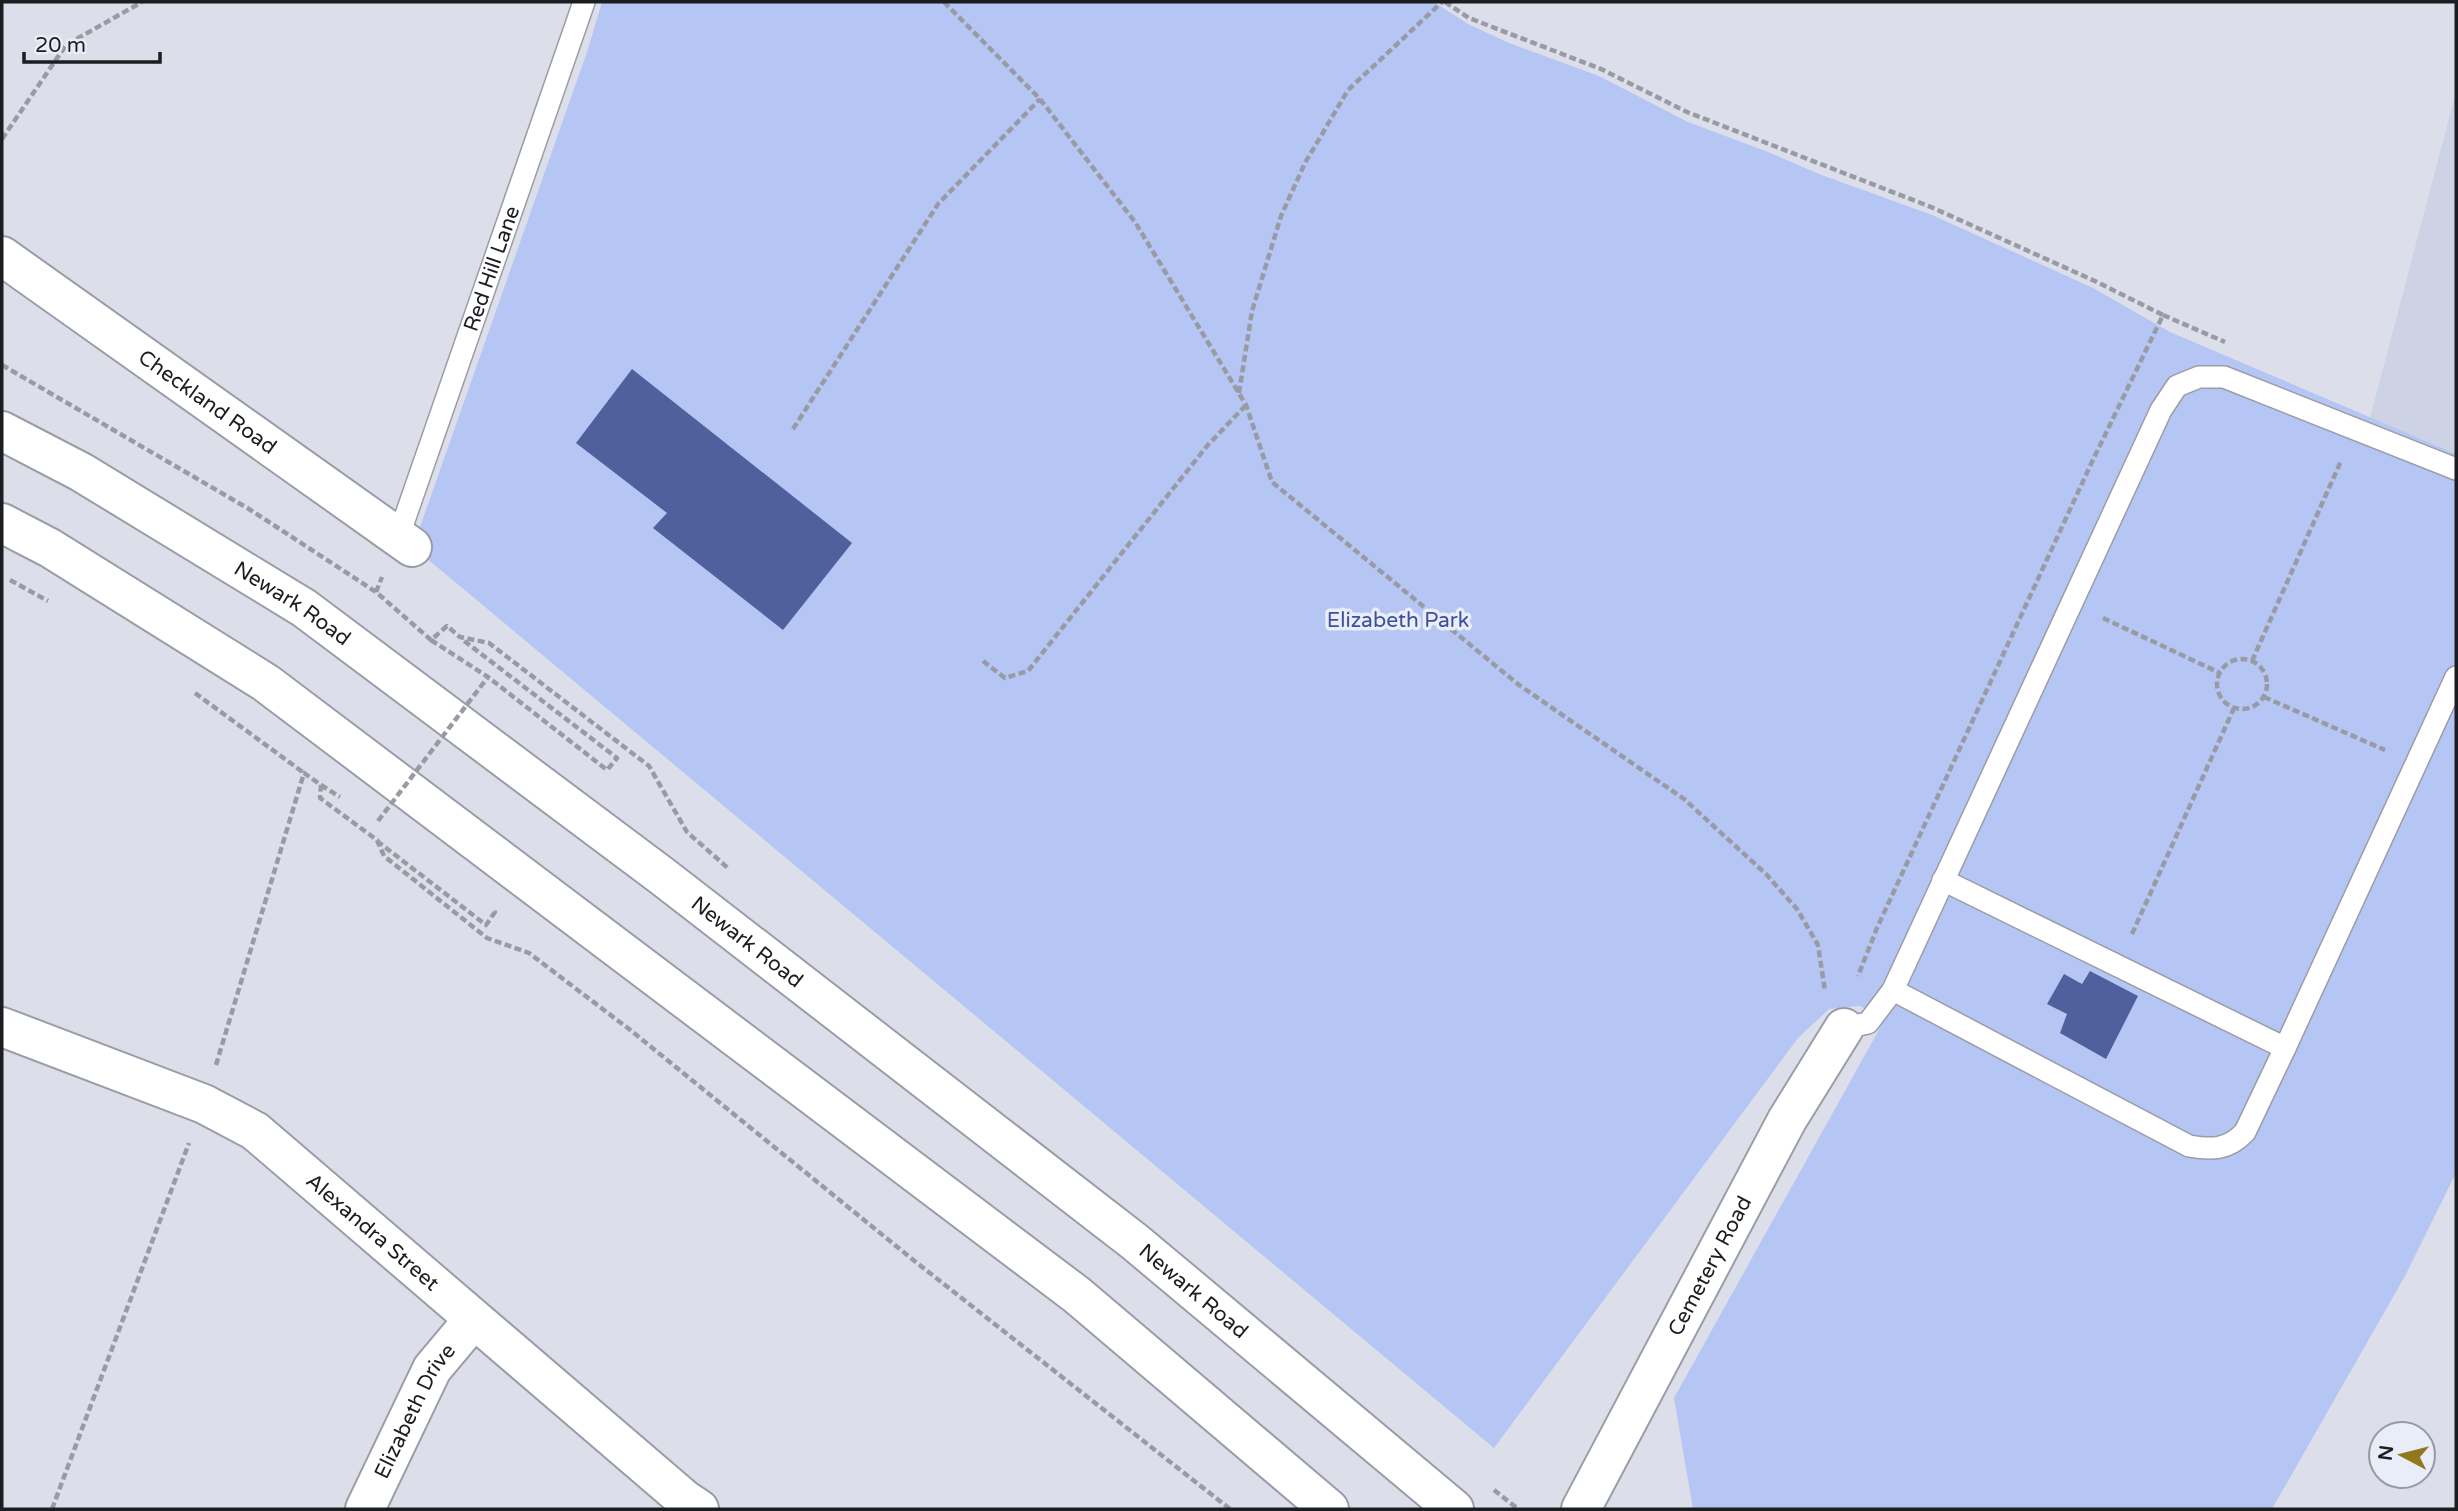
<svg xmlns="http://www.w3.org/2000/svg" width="2458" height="1511" viewBox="0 0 2458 1511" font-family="'Varela Round',sans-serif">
<rect width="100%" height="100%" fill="#dcdfea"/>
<!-- built -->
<path fill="#cdd3e5" d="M2456,92v362l-86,-36z"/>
<!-- green -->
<path fill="#b5c5f4" d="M602,2h832l34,22 41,19 90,33 89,46 80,30 51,22 113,41 161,73 77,44 286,122v719l-51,103 -133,233h-579l-19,-111 211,-379 -25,-13 -31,3 -31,29 -304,410 -1081,-901 175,-498z"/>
<!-- building -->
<g fill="#4f609c">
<path d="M632,369l220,174 -69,87 -130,-102 14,-15 -91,-70z"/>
<path d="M2090,971l48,25 -32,63 -46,-26 7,-19 -20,-10 17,-30 18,10z"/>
</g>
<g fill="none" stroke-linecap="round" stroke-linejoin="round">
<!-- lane casing -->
<g stroke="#9a9da7" stroke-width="24">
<g id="lane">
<path id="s1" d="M399,535l185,-533"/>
<path d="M1943,880l342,168"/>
<path d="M1893,990l296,156c23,4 39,4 56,-14l40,-84 171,-371"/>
<path d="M1844,1028l24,-5 25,-33 268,-580 16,-24 22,-9h25l232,92"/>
</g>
</g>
<!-- street casing -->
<g stroke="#9a9da7" stroke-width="42">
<g id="street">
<path id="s2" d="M2,256l410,291"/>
<path id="s3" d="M2,1027l202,77 51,27 429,368 15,10"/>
<path id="s4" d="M365,1509l67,-140 41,-49"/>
<path id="s5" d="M1581,1509l206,-389 57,-92"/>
</g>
</g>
<!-- highway casing -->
<g stroke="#9a9da7" stroke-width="42">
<g id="highway">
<path id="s6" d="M2,431l79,41 223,136 358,268 473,366 319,267"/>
<path d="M2,523l48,25 216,135 811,612 252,214"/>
</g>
</g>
<!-- path -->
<g stroke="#999ba4" stroke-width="4.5" stroke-dasharray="7 3.5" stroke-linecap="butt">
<path d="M944,2l96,97 95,123 111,183 26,77 247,203 165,114 82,75 31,35 21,36 7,46"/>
<path d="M1445,2l24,16 132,51 86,43 244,95 166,75 66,33 -72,149 -214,464 -19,48"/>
<path d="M2,139l64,-94 76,-43"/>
<path d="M2163,315l62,27"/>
<path d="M2,365l247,144 127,83 55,48 16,-14 13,11 29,6 160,123 38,66 42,37"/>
<path d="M1239,393l13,-82 29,-95 24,-53 43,-73 94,-88"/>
<path d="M793,429l145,-225 102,-105"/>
<path d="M10,580l38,21"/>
<path d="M376,592l6,-15"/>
<path d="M2103,618l117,55"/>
<path d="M431,640l57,37 119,93 10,-12 -154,-118"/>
<circle cx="2242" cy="684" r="25"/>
<path d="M983,661l22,17 23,-7 179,-225 39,-41"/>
<path d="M2252,661l89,-200"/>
<path d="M195,693l109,80"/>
<path d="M2264,697l121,53"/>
<path d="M321,785l19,12"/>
<path d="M377,841l109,84 9,-13 -2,-1"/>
<path d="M2132,934l102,-226"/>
<path d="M216,1065l88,-292 17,12 -1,13 57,42 7,16 103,82 42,15 100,76 288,234 313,246"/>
<path d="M1494,1490l24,19"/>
<path d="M52,1509l137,-366"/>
</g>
<!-- lane -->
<use href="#lane" stroke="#fff" stroke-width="21"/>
<!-- street -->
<use href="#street" stroke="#fff" stroke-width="38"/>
<!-- highway -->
<use href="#highway" stroke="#fff" stroke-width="38"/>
<!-- path-bridge -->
<path stroke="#999ba4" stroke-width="4.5" stroke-dasharray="7 3.5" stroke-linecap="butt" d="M378,821l110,-144"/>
</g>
<g text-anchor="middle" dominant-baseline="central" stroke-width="7" stroke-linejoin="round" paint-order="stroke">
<!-- street labels -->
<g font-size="21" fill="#1b1d21" stroke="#e9edf7">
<text stroke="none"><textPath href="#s1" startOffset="282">Red Hill Lane</textPath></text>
<text stroke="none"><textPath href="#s2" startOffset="252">Checkland Road</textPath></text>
<text stroke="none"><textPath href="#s6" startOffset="338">Newark Road</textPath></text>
<text stroke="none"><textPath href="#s6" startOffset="905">Newark Road</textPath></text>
<text stroke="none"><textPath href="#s3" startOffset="429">Alexandra Street</textPath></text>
<text stroke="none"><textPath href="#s5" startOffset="275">Cemetery Road</textPath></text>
<text stroke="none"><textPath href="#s6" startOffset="1472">Newark Road</textPath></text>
<text stroke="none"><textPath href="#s4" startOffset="110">Elizabeth Drive</textPath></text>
</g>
<!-- park labels -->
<g font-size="21" fill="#3d4f9d" stroke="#e9edf7">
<text x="1398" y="620">Elizabeth Park</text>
</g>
</g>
<!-- border -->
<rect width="2458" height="1511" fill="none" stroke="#1b1d21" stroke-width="7"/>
<!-- north arrow -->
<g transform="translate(2402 1455) rotate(277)"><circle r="33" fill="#e9edf7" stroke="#979aa1" stroke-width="2"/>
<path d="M0-5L12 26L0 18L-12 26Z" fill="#92771d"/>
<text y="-10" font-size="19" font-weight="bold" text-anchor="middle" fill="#1b1d21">N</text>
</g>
<!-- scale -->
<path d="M24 52v10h136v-10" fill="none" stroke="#1b1d21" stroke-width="3.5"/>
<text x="35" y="52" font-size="21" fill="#1b1d21" stroke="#e9edf7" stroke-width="5" paint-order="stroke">20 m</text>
</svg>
